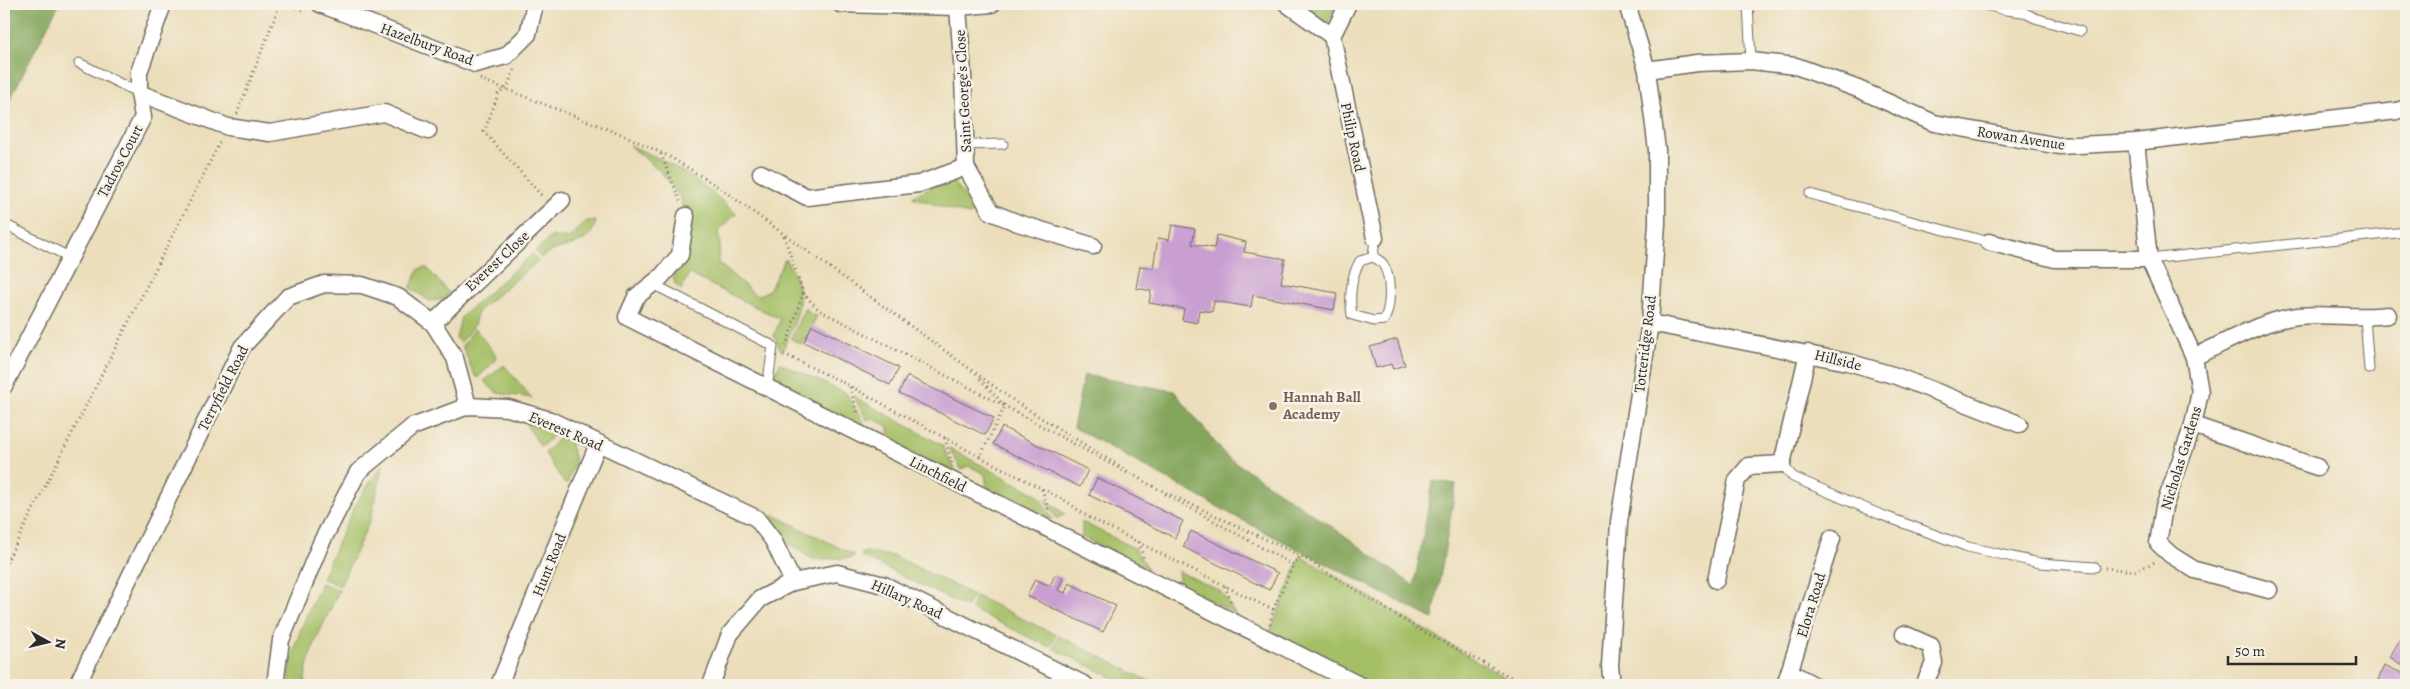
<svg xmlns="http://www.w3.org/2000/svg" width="2410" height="689" viewBox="0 0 2410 689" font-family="Alegreya,serif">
<rect width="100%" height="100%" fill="#f7f3e8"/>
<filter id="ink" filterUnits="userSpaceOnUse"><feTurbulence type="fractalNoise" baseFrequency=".02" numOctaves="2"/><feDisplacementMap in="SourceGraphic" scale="10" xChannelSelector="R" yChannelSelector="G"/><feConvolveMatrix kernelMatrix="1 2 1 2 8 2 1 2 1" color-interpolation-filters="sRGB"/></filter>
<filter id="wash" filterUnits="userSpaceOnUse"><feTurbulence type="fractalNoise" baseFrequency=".0096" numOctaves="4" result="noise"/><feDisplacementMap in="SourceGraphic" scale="20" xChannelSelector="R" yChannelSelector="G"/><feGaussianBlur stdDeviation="1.12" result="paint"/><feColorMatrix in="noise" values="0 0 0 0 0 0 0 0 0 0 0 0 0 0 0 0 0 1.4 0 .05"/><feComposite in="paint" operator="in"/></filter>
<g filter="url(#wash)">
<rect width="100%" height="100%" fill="#ecdebb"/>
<!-- green -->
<g fill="#a5bf66" stroke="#687548">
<path d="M1302,4h34l-8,19 -8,-3z"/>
<path d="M629,145c43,18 73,36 107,69l-18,18 2,11 -2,20 39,33 12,-6 16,-31c26,38 12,56 -3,93l-8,-16 6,-17 -91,-45 -8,16 -6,-6 -2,-7 12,-44 -4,-35 -21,-27z"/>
<path d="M950,176c6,14 21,21 25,36l-6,3 -57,-18z"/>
<path d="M587,221h9c-6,30 -38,21 -55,37l-6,-7 17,-15 16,3z"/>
<path d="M532,254l6,7 -60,50 -4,14 -14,18 -4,-5 5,-21z"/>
<path d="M426,267l23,26 -3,6 -16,2 -20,-13 9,-19z"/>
<path d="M805,307l5,7 7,2 -14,29 -12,-6z"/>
<path d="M475,329l21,26 -2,7 -16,16 -4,-4 -12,-28z"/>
<path d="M780,363l66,30 18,30 -6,3 -80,-40 -5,-8z"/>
<path d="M504,365l28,33 -35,-5 -13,-12z"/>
<path d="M853,396l89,49 15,28 -65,-30 -4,-17 -17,-8 -4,2z"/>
<path d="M532,422l25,10 -16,15 -15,-23z"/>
<path d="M562,435l7,2 6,24 -8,23 -3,-1 -19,-30z"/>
<path d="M949,448l89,47 15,25 -66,-31 -2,-15 -16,-8 -8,3z"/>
<path d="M383,465l-12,53 -31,68 -18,-8c18,-39 33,-81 61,-113z"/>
<path d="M1045,500l20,14 -8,5z"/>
<path d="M774,515l80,40 -2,3 -39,1 -24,-14 -17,-28z"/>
<path d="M1082,522l52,26 14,21 -66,-32z"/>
<path d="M864,552l30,4 80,39 -8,12 -105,-51z"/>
<path d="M1301,556l216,129h-144l-106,-46z"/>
<path d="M1178,571l42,20 15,22 -55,-27z"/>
<path d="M321,583l18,7c-11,27 -35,66 -34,95h-15c-2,-36 17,-69 31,-102z"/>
<path d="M976,596l80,39 -5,10 -4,1 -76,-37z"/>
<path d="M1059,636l98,49h-29l-75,-37z"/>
</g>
<!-- forest -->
<g fill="#84a65b" stroke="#586843">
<path d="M5,4h54l-55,107v-105z"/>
<path d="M1084,375l90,16 52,65 115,77 73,53 19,-105 23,3 -23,135 -193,-100 -167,-92z"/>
</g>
<g id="blocks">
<!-- building -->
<g fill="#c99fd1">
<path d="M1172,225l23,4 -3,15 22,4 3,-13 29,7 -2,10 41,7 -4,24 56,10 -3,17 -81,-15 -2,12 -37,-6 -2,11 -13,-2 -2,13 -15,-3 2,-11 -35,-6 2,-12 -15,-3 4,-22 13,2 5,-30 11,2z"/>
<path d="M812,325l87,43 -9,17 -86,-43z"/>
<path d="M1397,339l8,26 -12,4 -2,-5 -15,4 -6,-21z"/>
<path d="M907,376l87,42 -9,17 -86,-42z"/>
<path d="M1002,427l86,43 -8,17 -87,-43z"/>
<path d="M1097,478l86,43 -8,17 -86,-43z"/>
<path d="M1191,531l87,42 -9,17 -86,-43z"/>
<path d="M1055,575l8,3 -5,12 7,3 4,-10 47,23 -13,26 -76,-36 8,-17 15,7z"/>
<path d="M2400,639l6,3v26l-16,-11z"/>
<path d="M2384,665l22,10v10h-30z"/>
</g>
</g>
</g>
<g filter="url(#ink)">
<use href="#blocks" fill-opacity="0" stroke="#6f6a5d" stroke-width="1"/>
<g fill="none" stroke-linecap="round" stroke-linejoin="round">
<!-- service casing -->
<g stroke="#6f6a5d" stroke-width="11">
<g id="service">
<path d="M1748,4l3,57"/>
<path d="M1980,4l26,6 17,2 12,6 45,13"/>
<path d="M79,63l60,30"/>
<path d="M966,145l37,-1"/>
<path d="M1810,194l179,48"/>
<path d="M8,226l61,31"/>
<path d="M1373,257c4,2 8,4 10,7 9,14 8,43 1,56l-10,1 -22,-6c-3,-18 -1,-39 8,-54l13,-4 2,-19"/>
<path d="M2149,259l257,-27"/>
<path d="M653,284l120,62 -6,42"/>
<path d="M2365,318l4,51"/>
<path d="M1782,464l11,13 86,37 89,33 72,16 55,4"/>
</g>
</g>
<!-- minor casing -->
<g stroke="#6f6a5d" stroke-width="19">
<g id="minor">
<path d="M320,4l155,60 31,-8 22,-22 7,-30"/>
<path d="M840,4l118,3 34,-3"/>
<path d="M1287,4l45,32 43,202"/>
<path d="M958,7l5,68 3,92 25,45 27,11 75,23"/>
<path d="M1332,36l16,-32"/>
<path d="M1647,70l50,-7 54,-2 45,5 62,23 76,34 125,23 77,-4 261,-31 9,-3"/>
<path d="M139,93v-21l24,-68"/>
<path d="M2136,142l13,117 45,98 6,35 -7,33 -29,82 -6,36 13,12 24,15 74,20"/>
<path d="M761,173l46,24 112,-13 47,-17"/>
<path d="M686,216l-6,39 -19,22 -25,20 -9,20 732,368"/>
<path d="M1989,242l66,17h94"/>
<path d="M433,323l129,-123"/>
<path d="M1650,323l198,39 48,14 123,48"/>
<path d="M2194,357c33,-15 68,-37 104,-41 30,-3 60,3 90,-1"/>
<path d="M4,386l139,-269 -4,-24 89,34 42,6 114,-20 44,18"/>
<path d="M2193,425l124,42"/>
<path d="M1716,580l21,-100 12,-14 33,-2 26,-111"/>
<path d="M1904,634l27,12 3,17 -10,22"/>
<path d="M1790,672l24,13"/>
<path d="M77,685l165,-338 46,-50 36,-13 38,1 36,12 35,26 22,35 13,48"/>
<path d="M275,685l6,-45 40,-97 37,-71 54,-45 56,-21 40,2 42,12 206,98 17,22 20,42"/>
<path d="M499,685l99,-241"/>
<path d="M711,685l19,-51 30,-35 33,-17 44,-9 47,12 201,100"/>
<path d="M1612,685l-2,-19 9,-144 31,-199 7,-99v-74l-10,-80 -20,-66"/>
<path d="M1785,685l47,-147"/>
</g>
</g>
<!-- path -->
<g stroke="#6f6a5d" stroke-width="3" stroke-dasharray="1 4" stroke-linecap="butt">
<path d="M287,4l18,7"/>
<path d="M514,70l-7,18 -8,4 -15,40 59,65"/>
<path d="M480,79l148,58 44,21 48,30 297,215 133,82 151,71 121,75 104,54"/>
<path d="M237,114l43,-110"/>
<path d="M661,154l19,47"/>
<path d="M784,236l19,57 -17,53"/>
<path d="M784,354l66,32 130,71 25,-51 -186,-96 -16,-17"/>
<path d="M980,379l25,27 122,67"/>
<path d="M850,387l8,27"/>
<path d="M945,438l7,25"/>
<path d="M980,457l86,44 22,16 185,93"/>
<path d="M1042,489l7,23"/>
<path d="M1165,494l128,71 8,-9"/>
<path d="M1139,542l5,18"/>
<path d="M4,567l217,-427"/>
<path d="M2105,568l29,3 21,-9"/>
<path d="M1225,586l6,17"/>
<path d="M1270,624l3,-14 20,-45"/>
</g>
<!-- service -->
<use href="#service" stroke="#fff" stroke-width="9"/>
<!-- minor -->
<use href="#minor" stroke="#fff" stroke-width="16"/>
</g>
</g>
<!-- markers -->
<circle fill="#8d6e63" stroke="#f7f3e8" stroke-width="2" cx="1273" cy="406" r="5"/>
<g text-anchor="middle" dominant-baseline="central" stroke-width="5" stroke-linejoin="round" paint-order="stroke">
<!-- street labels -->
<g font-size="15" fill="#2b2b2b" stroke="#f7f3e8">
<text transform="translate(427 44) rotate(20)">Hazelbury Road</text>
<text transform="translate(963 91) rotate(-93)">Saint George's Close</text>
<text transform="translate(1353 137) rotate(78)">Philip Road</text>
<text transform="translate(2021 138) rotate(9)">Rowan Avenue</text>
<text transform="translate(120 161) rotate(-62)">Tadros Court</text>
<text transform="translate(497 261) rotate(-43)">Everest Close</text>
<text transform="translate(1645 344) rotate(-83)">Totteridge Road</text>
<text transform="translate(1838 360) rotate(14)">Hillside</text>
<text transform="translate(223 388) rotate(-63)">Terryfield Road</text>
<text transform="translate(566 431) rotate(23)">Everest Road</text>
<text transform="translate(2181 458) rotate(-73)">Nicholas Gardens</text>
<text transform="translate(938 474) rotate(27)">Linchfield</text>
<text transform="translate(549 565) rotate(-68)">Hunt Road</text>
<text transform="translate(907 599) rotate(24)">Hillary Road</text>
<text transform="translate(1811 605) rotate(-73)">Elora Road</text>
</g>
<!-- education labels -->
<g font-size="15" font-weight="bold" fill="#785e54" stroke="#f7f3e8" text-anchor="start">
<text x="1283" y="397">Hannah Ball<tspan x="1283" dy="17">Academy</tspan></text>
</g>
</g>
<!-- margin -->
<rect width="2410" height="689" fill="none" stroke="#f7f3e8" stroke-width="20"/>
<!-- north arrow -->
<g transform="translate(48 642) rotate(98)" stroke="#f7f3e8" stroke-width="4" paint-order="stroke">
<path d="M0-4L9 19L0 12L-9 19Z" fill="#2b2b2b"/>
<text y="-8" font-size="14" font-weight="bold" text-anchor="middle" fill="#2b2b2b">N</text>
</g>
<!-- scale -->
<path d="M2228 656v8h128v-8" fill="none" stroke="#2b2b2b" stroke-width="2.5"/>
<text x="2235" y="656" font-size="15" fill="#2b2b2b" stroke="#f7f3e8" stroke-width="4" paint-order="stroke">50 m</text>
</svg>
